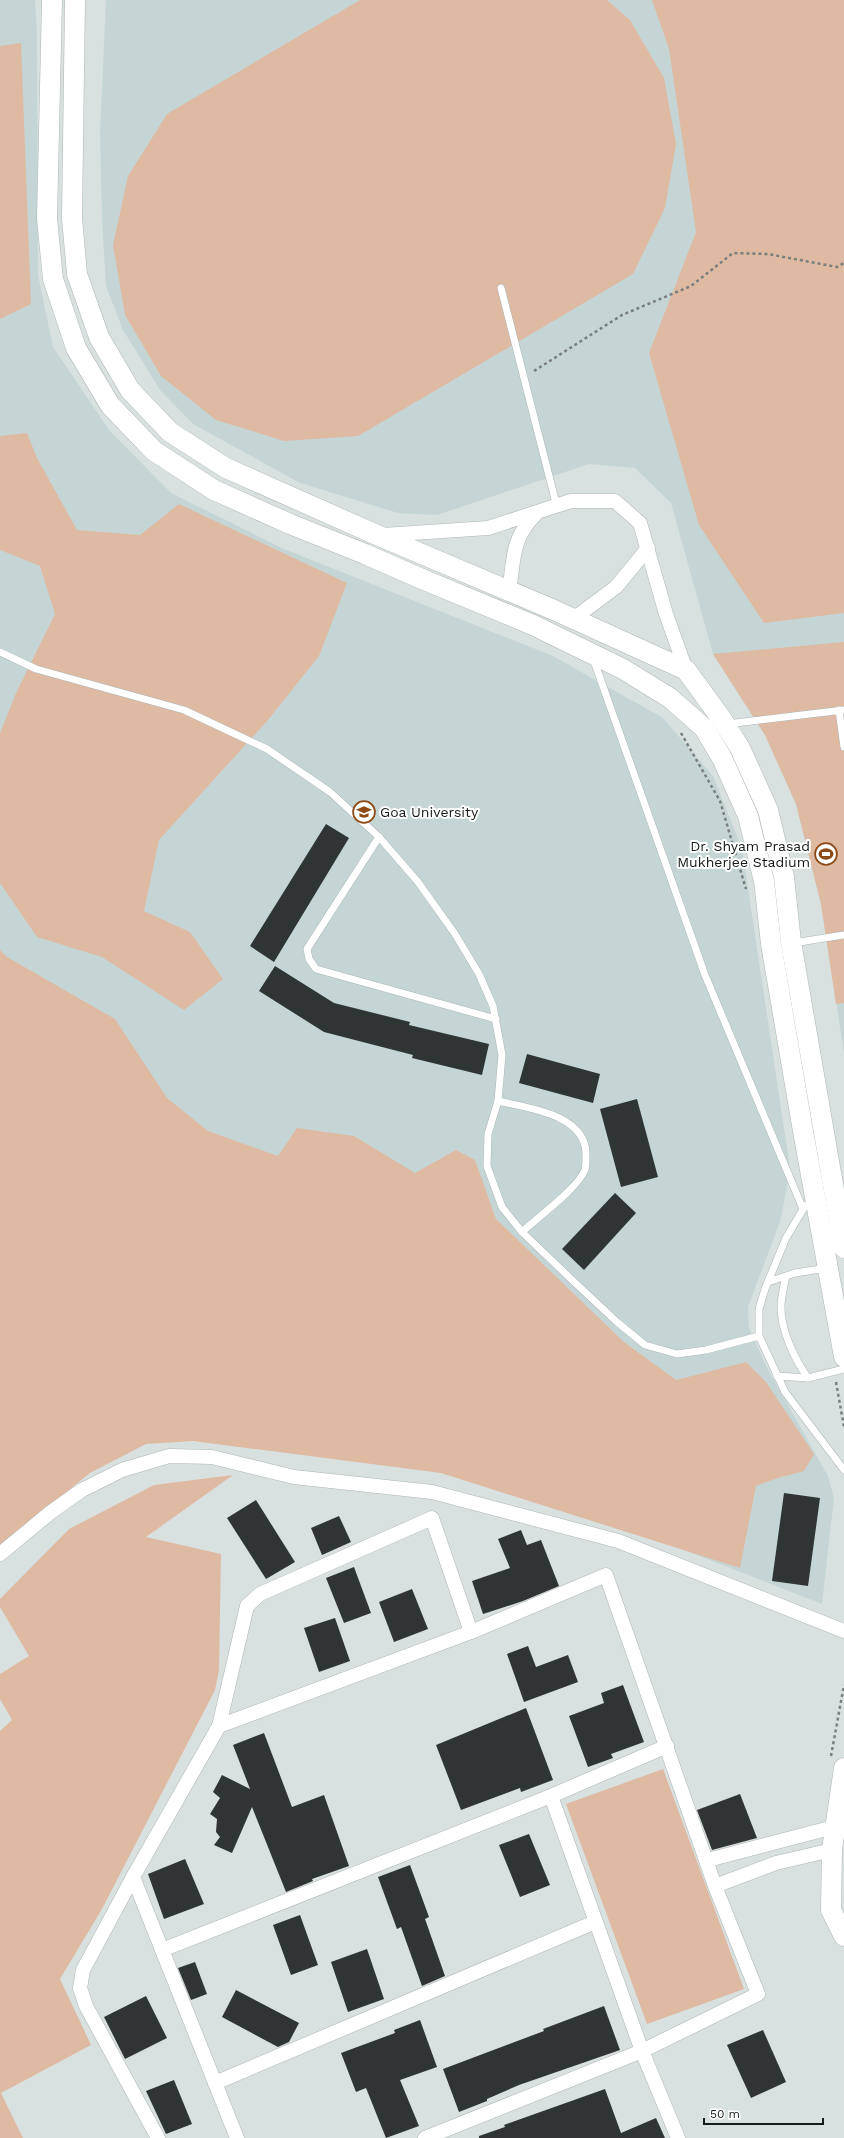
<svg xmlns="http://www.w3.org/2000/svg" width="844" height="2138" viewBox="0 0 844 2138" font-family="'Work Sans',sans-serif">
<rect width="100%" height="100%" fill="#d9e0e0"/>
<!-- built -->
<g fill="#c5d5d5">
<path d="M0,0h35l2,31 1,244 15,72 56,83 62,63 113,56 269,107 110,62 50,58 29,72 48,320 -9,51 -33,88 1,21 18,40 61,108 6,22 -12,106 -378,-148 -444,-420z"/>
<path d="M106,0h738v1053l-23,-149 -25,-100 -31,-69 -52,-81 -42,-151 -36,-35 -46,-4 -152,51 -39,-2 -98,-30 -107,-59 -33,-34 -37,-60 -17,-44 -4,-66 -2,-87z"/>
</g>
<!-- green -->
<g fill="#dfbaa2">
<path d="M360,0h247l23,20 34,58 12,66 -11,64 -32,66 -275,162 -74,5 -68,-21 -55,-44 -36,-61 -12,-70 15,-69 39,-62z"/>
<path d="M652,0h192v613l-80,10 -65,-98 -50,-172 47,-121 -27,-183z"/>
<path d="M21,43l10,261 -31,15v-273z"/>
<path d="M27,433l10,25 40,72 63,5 39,-31 168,79 -28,73 -51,64 -109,120 -15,71 46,21 33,47 -39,31 -82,-53 -65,-20 -37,-54v-150l16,-40 39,-79 -15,-48 -40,-16v-114z"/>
<path d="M844,642v361l-8,1 -15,-100 -25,-100 -31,-69 -52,-81z"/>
<path d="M0,950l7,7 108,62 52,79 41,33 70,25 19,-28 57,8 61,37 41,-23 19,10 21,59 128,123 52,38 70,-18 20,20 48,72 -10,17 -26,7 -22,8 -16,82 -299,-95 -248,-32 -47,3 -56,29 -90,72z"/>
<path d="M233,1475l-87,62 75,17 -2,116 -4,20 -113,219 -42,70 31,66 -90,48 22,45h-23v-407l12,-11 -12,-21v-25l29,-18 -29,-49v-8l69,-70 85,-44z"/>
<path d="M663,1769l81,220 -97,35 -81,-220z"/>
</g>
<!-- building -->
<g fill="#2f3535">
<path d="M326,824l23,14 -75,124 -24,-16z"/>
<path d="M275,966l59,37 76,19 -1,3 80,19 -7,31 -70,-17 1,-3 -89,-23 -65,-41z"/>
<path d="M527,1054l73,20 -7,29 -74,-20z"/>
<path d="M637,1099l21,78 -37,10 -21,-78z"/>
<path d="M615,1193l21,20 -52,57 -22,-21z"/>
<path d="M784,1493l36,5 -12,88 -36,-5z"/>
<path d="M256,1500l39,62 -29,17 -39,-61z"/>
<path d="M339,1516l12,26 -29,13 -11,-27z"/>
<path d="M521,1530l6,15 14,-5 18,46 -36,15 -40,13 -11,-33 38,-13 -12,-29z"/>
<path d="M354,1567l17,46 -27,10 -18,-45z"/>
<path d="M412,1589l16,40 -34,13 -15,-40z"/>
<path d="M335,1618l15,43 -31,11 -15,-44z"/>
<path d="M528,1646l8,21 32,-12 10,27 -54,20 -17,-48z"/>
<path d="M623,1685l21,57 -33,12 2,4 -25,9 -19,-51 35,-13 -3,-10z"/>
<path d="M526,1708l27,72 -32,12 -1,-4 -59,22 -25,-65z"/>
<path d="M264,1733l28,74 32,-12 25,71 -37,13 1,2 -27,11 -34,-85 -20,46 -18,-8 6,-8 -4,-5 1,-13 -7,-5 10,-16 -7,-6 9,-17 28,14 -17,-44z"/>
<path d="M740,1794l17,44 -45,12 -15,-40z"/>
<path d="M529,1834l21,51 -30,12 -21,-52z"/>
<path d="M185,1859l19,45 -40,15 -16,-45z"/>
<path d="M410,1865l19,52 -4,2 20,57 -23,10 -21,-59 -4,2 -19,-52z"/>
<path d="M300,1915l18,50 -27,10 -18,-50z"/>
<path d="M367,1949l17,50 -36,13 -17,-50z"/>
<path d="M195,1962l12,32 -16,6 -13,-32z"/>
<path d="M236,1990l63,33 -10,19 -11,5 -56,-30z"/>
<path d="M146,1996l21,42 -42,21 -21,-42z"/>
<path d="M604,2006l16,44 -101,35 -32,14v2l-28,11 -16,-43 101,-38 -1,-2z"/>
<path d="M420,2020l17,47 -37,13 19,46 -33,12 -20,-50 -10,4 -15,-39 54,-20 -1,-3z"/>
<path d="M763,2030l23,52 -35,16 -24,-53z"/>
<path d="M174,2080l18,44 -26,10 -20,-43z"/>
<path d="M605,2089l16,44 35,-15 9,20h-186v-2l26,-9 -1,-2z"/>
</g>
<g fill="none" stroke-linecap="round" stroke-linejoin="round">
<!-- lane casing -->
<g stroke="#aeb5b5" stroke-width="8">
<g id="lane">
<path d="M501,288l56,219"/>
<path d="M0,652l36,17 148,41 83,39 63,43 49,45 39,45 37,52 24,40 14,32 9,49 -4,46 -10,33 -1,32 15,41 20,25 48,46 47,44 28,23 32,9 29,-4 53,-14"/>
<path d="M593,658l112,317 98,234"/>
<path d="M839,710l5,37"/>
<path d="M727,724l117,-14"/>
<path d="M379,837l-72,112 2,10 7,10 180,50"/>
<path d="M793,943l51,-8"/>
<path d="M498,1101c29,7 89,13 88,54 0,4 0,11 -1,15 -8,19 -47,47 -63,62"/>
<path d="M805,1206l-19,32 -21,51 -6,20v27l26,56 59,78"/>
<path d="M786,1276c-2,9 -4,18 -5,28 -1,25 13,54 27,74"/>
<path d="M768,1282l27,-9 32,-5"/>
<path d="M777,1376l31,2 36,-9"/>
</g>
</g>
<!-- street casing -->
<g stroke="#aeb5b5" stroke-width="15">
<g id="street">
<path d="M383,535l105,-7 83,-27h44l25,22 26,91 20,56"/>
<path d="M509,592c5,-32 2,-54 27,-78"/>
<path d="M573,619l43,-32 32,-39"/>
<path d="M0,1554l51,-42 31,-22 40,-20 47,-14 43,1 82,20 138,15 186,49 226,90"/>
<path d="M219,1726l28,-120 13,-12 172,-76 39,114"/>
<path d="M551,1796l91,255 36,87"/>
<path d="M708,1860l126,-33"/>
<path d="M133,1877l-50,93 -3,18 6,18 72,132"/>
<path d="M715,1886l61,-23 56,-13"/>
<path d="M162,1950l389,-154 116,-50"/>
<path d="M215,2083l380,-161"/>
<path d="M237,2138l-104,-261 86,-151 252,-94 135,-57 109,311 43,108 -116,57 -217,87"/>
</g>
</g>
<!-- secondary casing -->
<g stroke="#aeb5b5" stroke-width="21">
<g id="secondary">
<path d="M52,0l-5,219 6,60 23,69 34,57 44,46 60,39 76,34 75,30 57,25 111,46 90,44 47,29 34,30 18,30 26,58 16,65 7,63 32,187 41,226"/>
<path d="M75,0l-3,218 5,56 22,63 31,53 40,42 56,36 151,67 177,75 132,60 35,48 19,30 28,62 16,67 7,65 53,306"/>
<path d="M844,1768l-12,82 -1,60 13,26"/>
</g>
</g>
<!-- path -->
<g stroke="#797e7e" stroke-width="2.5" stroke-dasharray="3 3" stroke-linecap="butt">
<path d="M534,371l88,-56 69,-29 42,-33 35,1 69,13 7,-4"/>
<path d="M681,733l39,68 26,88"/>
<path d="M836,1382l8,45"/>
<path d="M831,1756l13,-71"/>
</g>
<!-- lane -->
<use href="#lane" stroke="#fff" stroke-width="7"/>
<!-- street -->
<use href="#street" stroke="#fff" stroke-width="14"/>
<!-- secondary -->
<use href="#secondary" stroke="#fff" stroke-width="20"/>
</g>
<!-- icons -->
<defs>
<g id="university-ring" transform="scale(1.15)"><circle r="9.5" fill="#fff" stroke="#8b4a16" stroke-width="1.5"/><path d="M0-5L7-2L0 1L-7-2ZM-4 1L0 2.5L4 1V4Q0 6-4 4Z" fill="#8b4a16"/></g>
<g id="stadium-ring" transform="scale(1.15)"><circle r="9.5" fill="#fff" stroke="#8b4a16" stroke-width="1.5"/><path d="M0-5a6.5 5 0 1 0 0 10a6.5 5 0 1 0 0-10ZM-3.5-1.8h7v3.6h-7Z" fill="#8b4a16"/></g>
</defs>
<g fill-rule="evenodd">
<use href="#university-ring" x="364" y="812"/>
<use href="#stadium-ring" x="826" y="854"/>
</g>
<g text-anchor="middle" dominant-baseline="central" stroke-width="4" stroke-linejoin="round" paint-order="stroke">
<!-- poi labels -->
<g font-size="14" fill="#171a1a" stroke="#fff" text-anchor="start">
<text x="380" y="812">Goa University</text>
<text x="810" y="846" text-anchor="end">Dr. Shyam Prasad<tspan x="810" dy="16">Mukherjee Stadium</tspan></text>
</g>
</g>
<!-- scale -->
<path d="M704 2118v6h119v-6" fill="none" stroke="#171a1a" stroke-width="2"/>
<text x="710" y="2118" font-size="12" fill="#171a1a" stroke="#ffffff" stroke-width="3" paint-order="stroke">50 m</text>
</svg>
